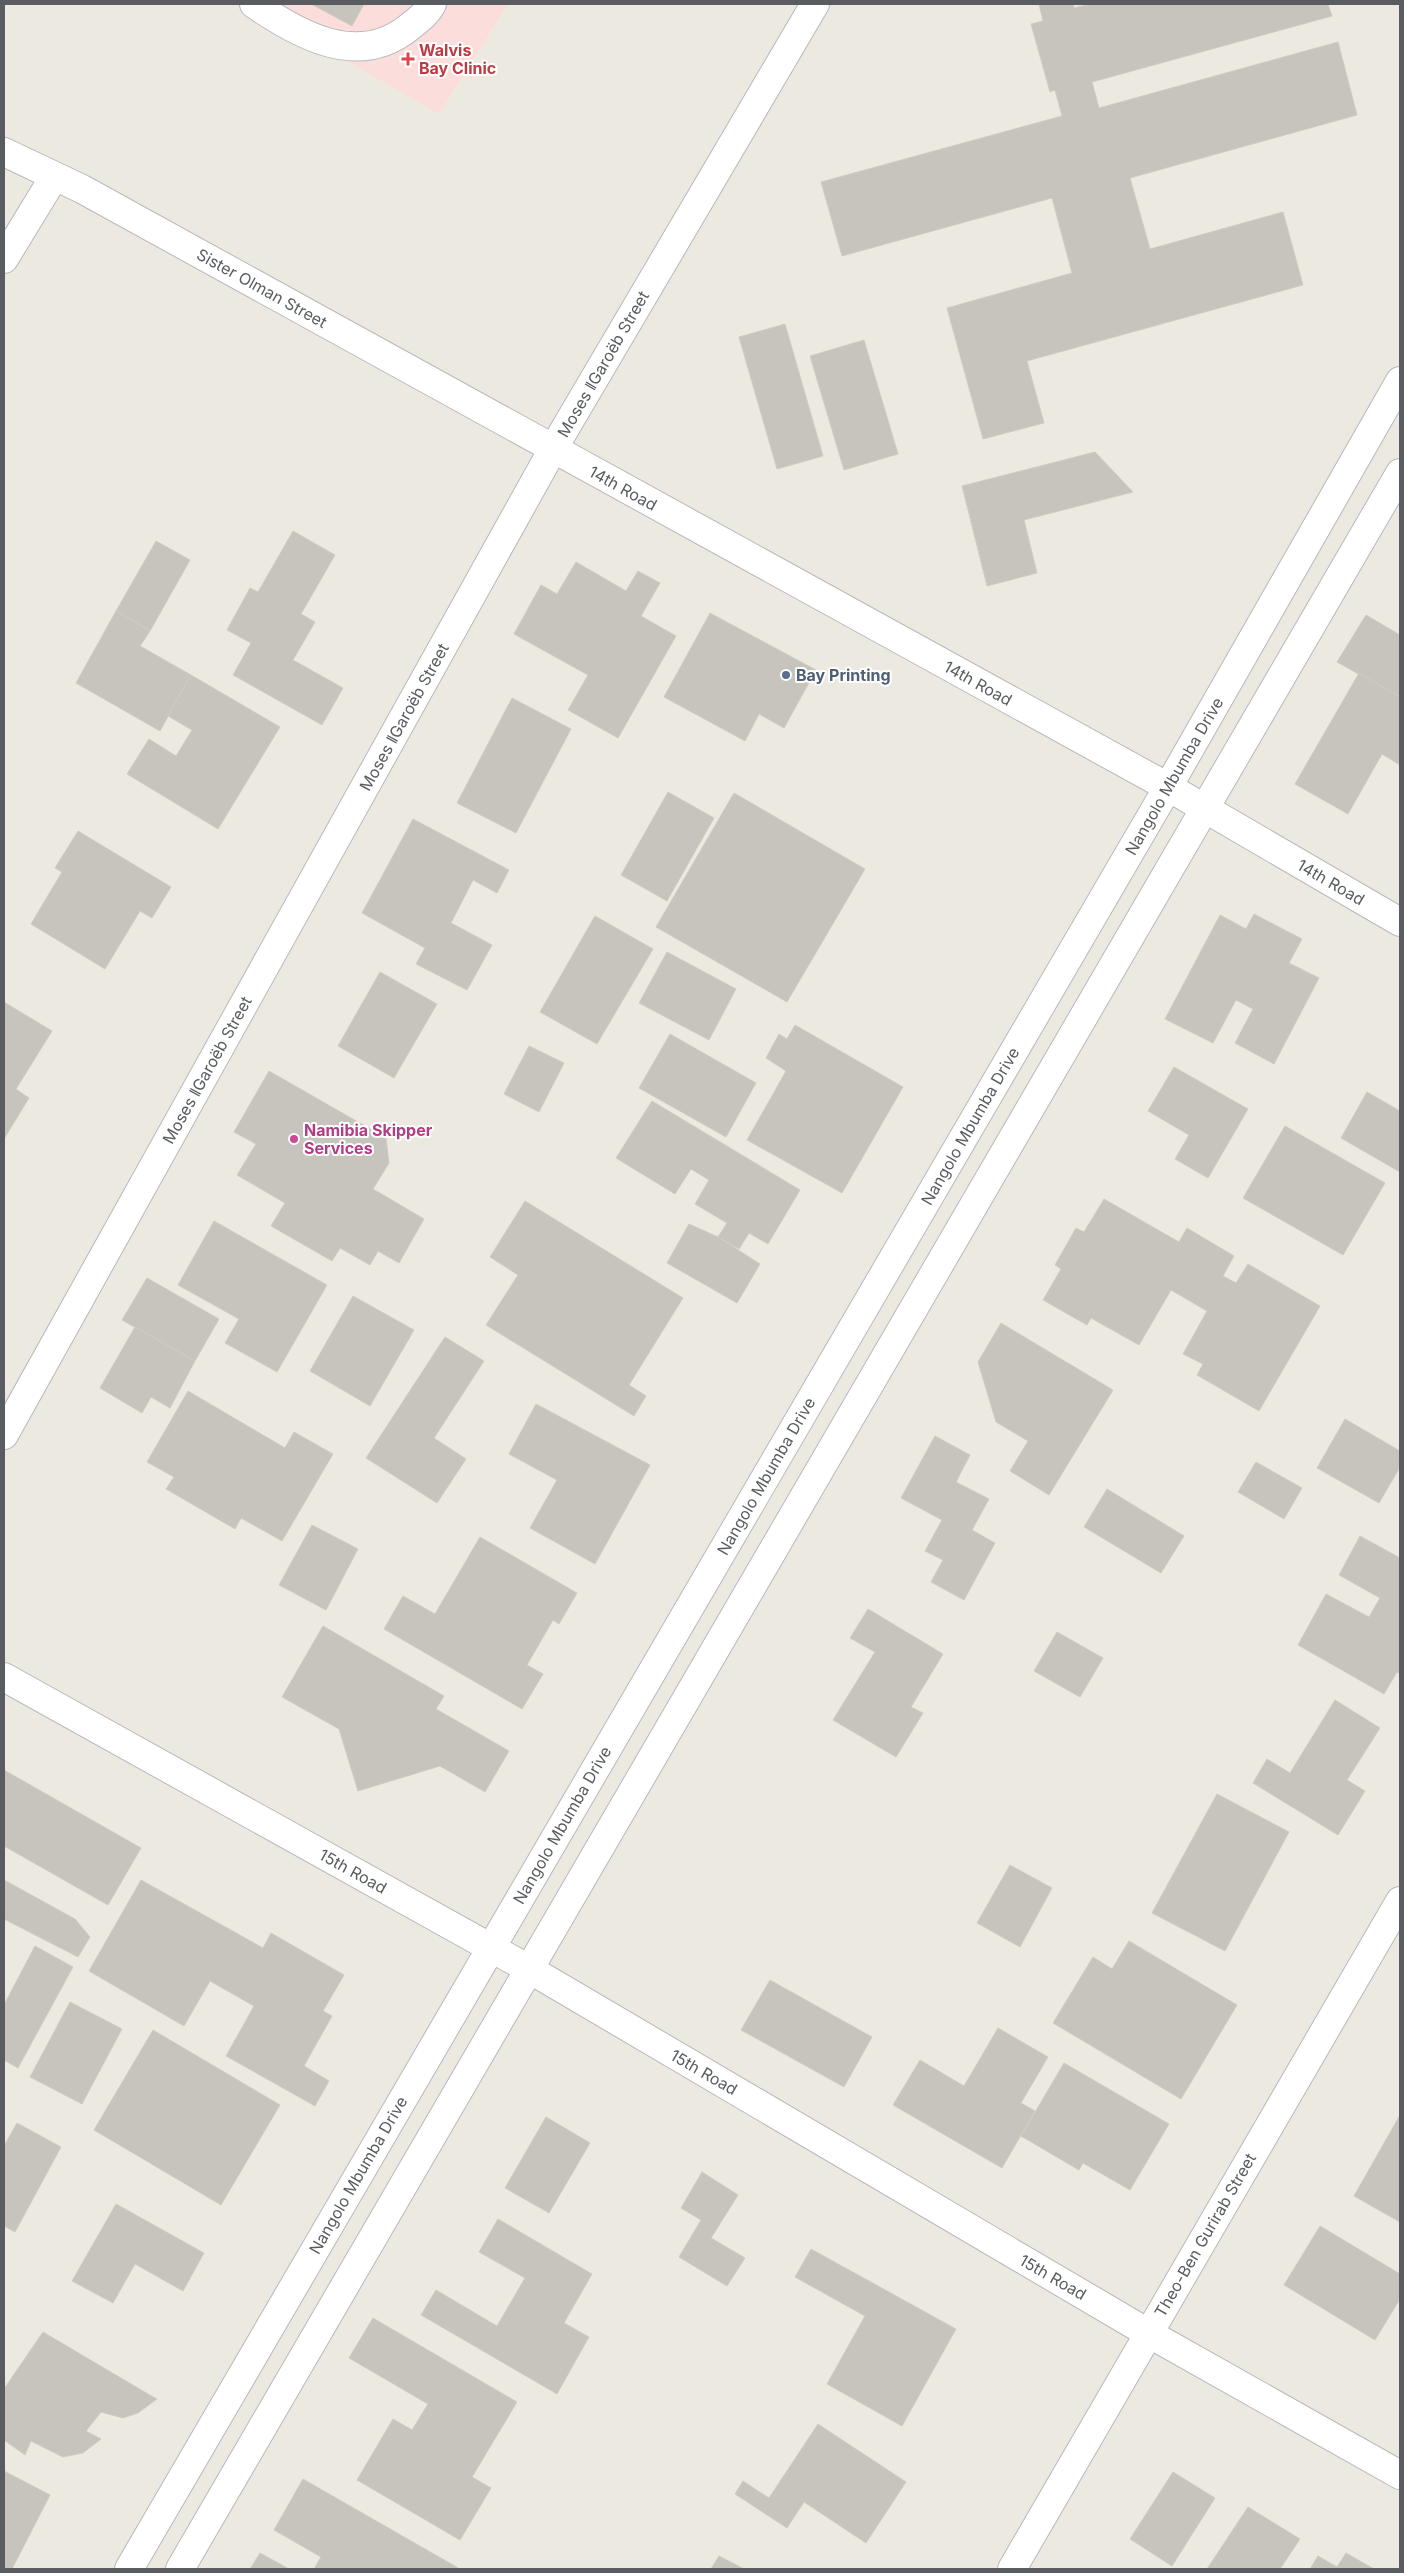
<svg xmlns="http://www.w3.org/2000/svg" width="1404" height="2573" viewBox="0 0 1404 2573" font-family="Inter,sans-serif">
<rect width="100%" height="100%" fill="#eceae0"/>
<!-- medical -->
<path fill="#fbdedb" d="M247,4h261l-69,110z"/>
<!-- building -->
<g fill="#c7c4bd" stroke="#d1ccbf">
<path d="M311,4h53l-12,22z"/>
<path d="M1039,4h34l1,4 17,-4h237l4,12 -240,66 7,26 239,-66 19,73 -227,63 20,71 133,-37 20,73 -276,76 17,62 -61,16 -36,-131 125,-35 -20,-75 -210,58 -21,-74 241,-66 -7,-26 -5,2 -19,-68 12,-3z"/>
<path d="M785,324l38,132 -46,13 -38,-132z"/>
<path d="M864,340l34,114 -54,16 -34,-114z"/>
<path d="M1095,452l38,40 -109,28 13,53 -50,13 -25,-100z"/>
<path d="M293,531l42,24 -34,59 14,8 -22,38 50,28 -21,37 -89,-50 18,-32 -24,-13 23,-42 8,4z"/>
<path d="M156,541l34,19 -40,71 -34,-20z"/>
<path d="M576,562l50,29 12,-20 22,12 -19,33 35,20 -58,102 -50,-28 20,-35 -74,-41 27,-49 16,9z"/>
<path d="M116,611l34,20 -10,15 51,29 -31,56 -84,-48z"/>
<path d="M710,613l106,57 -32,58 -25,-14 -14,27 -81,-44z"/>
<path d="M1366,615l34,20v62l-63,-35z"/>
<path d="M1359,673l41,24v68l-18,-11 -34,60 -53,-30z"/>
<path d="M191,675l89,52 -62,102 -91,-55 22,-35 27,17 16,-26 -24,-14z"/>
<path d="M512,698l59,31 -55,104 -59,-30z"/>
<path d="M668,792l46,26 -47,83 -46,-26z"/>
<path d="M734,793l131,76 -78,133 -131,-75z"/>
<path d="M413,819l96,51 -12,23 -24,-13 -22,43 41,22 -25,45 -51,-26 9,-16 -63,-35z"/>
<path d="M78,831l93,56 -19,31 -12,-7 -35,58 -74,-45 31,-52 -7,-4z"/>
<path d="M1254,914l48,25 -13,24 30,15 -45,86 -39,-21 18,-34 -17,-9 -23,43 -48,-24 55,-104 26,14z"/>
<path d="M595,916l58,33 -56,95 -57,-32z"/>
<path d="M667,952l69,37 -27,51 -70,-37z"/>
<path d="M380,972l57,32 -43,74 -56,-32z"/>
<path d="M4,1002l48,29 -36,58 13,9 -25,41z"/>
<path d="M795,1025l108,62 -61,106 -95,-53 39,-69 -20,-13 13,-24 8,5z"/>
<path d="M670,1034l86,49 -30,54 -87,-49z"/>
<path d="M529,1046l35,17 -25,49 -35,-18z"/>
<path d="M1174,1067l74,42 -40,69 -33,-19 14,-24 -41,-24z"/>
<path d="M269,1071l117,67 3,25 -16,26 51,30 -25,44 -21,-12 -8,14 -30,-17 -8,13 -61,-35 14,-23 -48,-28 19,-31 -22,-12z"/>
<path d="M1367,1092l33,19v61l-59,-34z"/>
<path d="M652,1101l148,89 -32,54 -19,-11 -10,16 -21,-12 9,-14 -32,-19 14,-24 -18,-11 -16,25 -59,-36z"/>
<path d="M1285,1126l100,57 -42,72 -100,-57z"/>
<path d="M1104,1199l75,43 8,-14 47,28 -11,20 13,7 12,-19 72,42 -61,105 -62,-36 6,-11 -20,-10 24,-43 -36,-21 -32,55 -48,-27 -4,7 -44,-25 18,-31 -6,-4 21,-37 8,4z"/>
<path d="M525,1201l158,97 -54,87 17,11 -12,20 -148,-91 32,-50 -28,-18z"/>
<path d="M214,1221l113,64 -50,87 -52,-29 14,-24 -61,-34z"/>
<path d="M689,1224l29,13 42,27 -23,39 -70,-40z"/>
<path d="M147,1278l72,41 -24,42 -73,-41z"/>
<path d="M353,1296l61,34 -44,76 -60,-35z"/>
<path d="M1001,1323l112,67 -64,105 -39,-24 18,-30 -32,-19 -18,-60z"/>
<path d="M135,1327l60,34 -25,47 -19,-11 -9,16 -42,-25z"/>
<path d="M445,1337l39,24 -50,77 32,21 -29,44 -71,-45z"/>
<path d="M188,1391l97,57 9,-16 39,22 -51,87 -41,-23 -6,11 -69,-40 8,-12 -27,-15z"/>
<path d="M536,1404l114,61 -55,99 -65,-36 27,-48 -48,-26z"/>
<path d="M1345,1419l55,32v16l-21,36 -62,-35z"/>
<path d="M935,1436l35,19 -14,27 33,17 -17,31 23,13 -31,57 -33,-18 12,-22 -18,-9 17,-31 -41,-22z"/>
<path d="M1256,1462l46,26 -18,31 -46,-27z"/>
<path d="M1107,1489l77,47 -23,37 -77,-46z"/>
<path d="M312,1525l46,24 -32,61 -47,-25z"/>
<path d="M1360,1536l40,22v116l-3,-2 -13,22 -86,-49 28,-51 43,23 11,-19 -41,-23z"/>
<path d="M480,1537l97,56 -18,31 -6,-4 -26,45 16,9 -21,35 -138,-80 19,-33 32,18z"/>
<path d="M868,1609l75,45 -32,53 12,6 -27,44 -63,-37 42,-68 -25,-14z"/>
<path d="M323,1626l121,70 -8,13 73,42 -24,41 -45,-26 -82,25 -19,-62 -57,-32z"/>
<path d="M1057,1632l46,26 -23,39 -46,-26z"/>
<path d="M1335,1700l45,28 -33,52 18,11 -27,44 -85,-52 14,-24 23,14z"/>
<path d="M4,1770l137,78 -33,57 -104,-59z"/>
<path d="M1217,1794l72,38 -64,119 -73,-38z"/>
<path d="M1010,1865l42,23 -32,59 -43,-24z"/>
<path d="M4,1880l71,39 15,18 -12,20 -74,-38z"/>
<path d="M141,1880l122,68 8,-15 73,42 -21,36 9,5 -28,50 25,15 -14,25 -89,-50 28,-50 -44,-25 -26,45 -95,-55z"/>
<path d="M1129,1941l108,64 -56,94 -128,-76 40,-66 19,12z"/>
<path d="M35,1946l38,21 -55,101 -14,-8v-55z"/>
<path d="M770,1980l102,57 -28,50 -103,-57z"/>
<path d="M70,2002l52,27 -40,75 -52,-27z"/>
<path d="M998,2028l50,29 -27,46 14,8 -33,57 -109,-63 27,-45 44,26z"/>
<path d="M153,2030l127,75 -59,100 -127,-75z"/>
<path d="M1064,2063l105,61 -39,66 -47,-27 -4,7 -58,-34z"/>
<path d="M1400,2115v107l-46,-26z"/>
<path d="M546,2117l44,26 -41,70 -44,-25z"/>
<path d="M17,2123l44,24 -46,85 -11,-6v-80z"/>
<path d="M702,2172l36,23 -27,43 34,20 -18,28 -48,-29 22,-37 -20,-12z"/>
<path d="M116,2204l88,49 -21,38 -48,-27 -22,39 -41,-22z"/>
<path d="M498,2219l94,55 -28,49 25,14 -32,57 -136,-79 15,-25 61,36 28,-48 -46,-26z"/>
<path d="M1320,2226l80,48v25l-25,41 -91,-55z"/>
<path d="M811,2249l145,80 -54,97 -75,-42 38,-68 -70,-39z"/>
<path d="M373,2318l144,84 -45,75 19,11 -31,52 -103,-60 36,-61 19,11 16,-26 -79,-46z"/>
<path d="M43,2332l105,62 9,5 -19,14 -15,5 -22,-6 -15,19 15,8 -18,14 -20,4 -32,-16 -6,14 -21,-15v-51z"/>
<path d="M818,2424l88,58 -40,61 -62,-41 -17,26 -52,-34 8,-13 26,17z"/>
<path d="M4,2471l46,24 -38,74h-8z"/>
<path d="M1173,2472l42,26 -43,68 -42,-27z"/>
<path d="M303,2479l157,90h-146l7,-12 -47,-27z"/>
<path d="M1248,2507l52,32 -20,30h-73z"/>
<path d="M260,2553l29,16h-39z"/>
<path d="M1346,2553l28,16h-64l8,-13 19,11z"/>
<path d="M719,2556l25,13h-33z"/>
</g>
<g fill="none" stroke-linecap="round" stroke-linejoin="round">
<!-- minor casing -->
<g stroke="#b6b8bd" stroke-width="30">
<g id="minor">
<path d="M254,4c45,31 104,64 154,24 10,-8 18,-13 24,-24"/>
<path d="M4,152l78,37 1086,598 232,135"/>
<path d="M4,259l50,-82"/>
<path d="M4,1435l549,-986 262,-445"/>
<path d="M4,1677l525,292 619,364 252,142"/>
<path d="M129,2569l1039,-1782 232,-406"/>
<path d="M180,2569l1220,-2096"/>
<path d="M1012,2569l388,-668"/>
</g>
</g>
<!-- minor -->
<use href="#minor" stroke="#fff" stroke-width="28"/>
</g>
<!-- markers -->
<path fill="#e0444e" stroke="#fff" stroke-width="2" d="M405.5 51.5h5v5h5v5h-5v5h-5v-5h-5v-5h5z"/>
<circle fill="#5c6f8a" stroke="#fff" stroke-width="2" cx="786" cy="675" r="5"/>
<circle fill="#d1479c" stroke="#fff" stroke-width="2" cx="294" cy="1139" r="5"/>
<g text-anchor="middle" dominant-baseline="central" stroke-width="4" stroke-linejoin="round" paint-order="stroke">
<!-- health labels -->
<g font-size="16" font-weight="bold" fill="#be3a42" stroke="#fff" text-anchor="start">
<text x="419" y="50">Walvis<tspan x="419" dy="18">Bay Clinic</tspan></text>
</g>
<!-- street labels -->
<g font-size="16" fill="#595d62" stroke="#fff">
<text transform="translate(262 288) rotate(29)">Sister Olman Street</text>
<text transform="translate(603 364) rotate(-60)">Moses ǁGaroëb Street</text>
<text transform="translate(623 488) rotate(29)">14th Road</text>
<text transform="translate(978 683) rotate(29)">14th Road</text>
<text transform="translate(404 717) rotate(-61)">Moses ǁGaroëb Street</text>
<text transform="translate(1174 776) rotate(-60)">Nangolo Mbumba Drive</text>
<text transform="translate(1331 882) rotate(30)">14th Road</text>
<text transform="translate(207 1070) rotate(-61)">Moses ǁGaroëb Street</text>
<text transform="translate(970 1126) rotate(-60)">Nangolo Mbumba Drive</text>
<text transform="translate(766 1476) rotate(-60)">Nangolo Mbumba Drive</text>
<text transform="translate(562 1825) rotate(-60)">Nangolo Mbumba Drive</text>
<text transform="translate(353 1871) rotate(29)">15th Road</text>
<text transform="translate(704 2072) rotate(30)">15th Road</text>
<text transform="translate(358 2175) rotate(-60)">Nangolo Mbumba Drive</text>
<text transform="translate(1205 2235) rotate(-60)">Theo-Ben Gurirab Street</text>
<text transform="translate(1053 2277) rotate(30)">15th Road</text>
</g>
<!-- service labels -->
<g font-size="16" font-weight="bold" fill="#4e5e75" stroke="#fff" text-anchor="start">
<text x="796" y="675">Bay Printing</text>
</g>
<!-- hotel labels -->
<g font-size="16" font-weight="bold" fill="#b23c85" stroke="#fff" text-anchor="start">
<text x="304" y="1130">Namibia Skipper<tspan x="304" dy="18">Services</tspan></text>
</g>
</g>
<!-- border -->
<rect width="1404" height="2573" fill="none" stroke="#595d62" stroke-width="10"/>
</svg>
